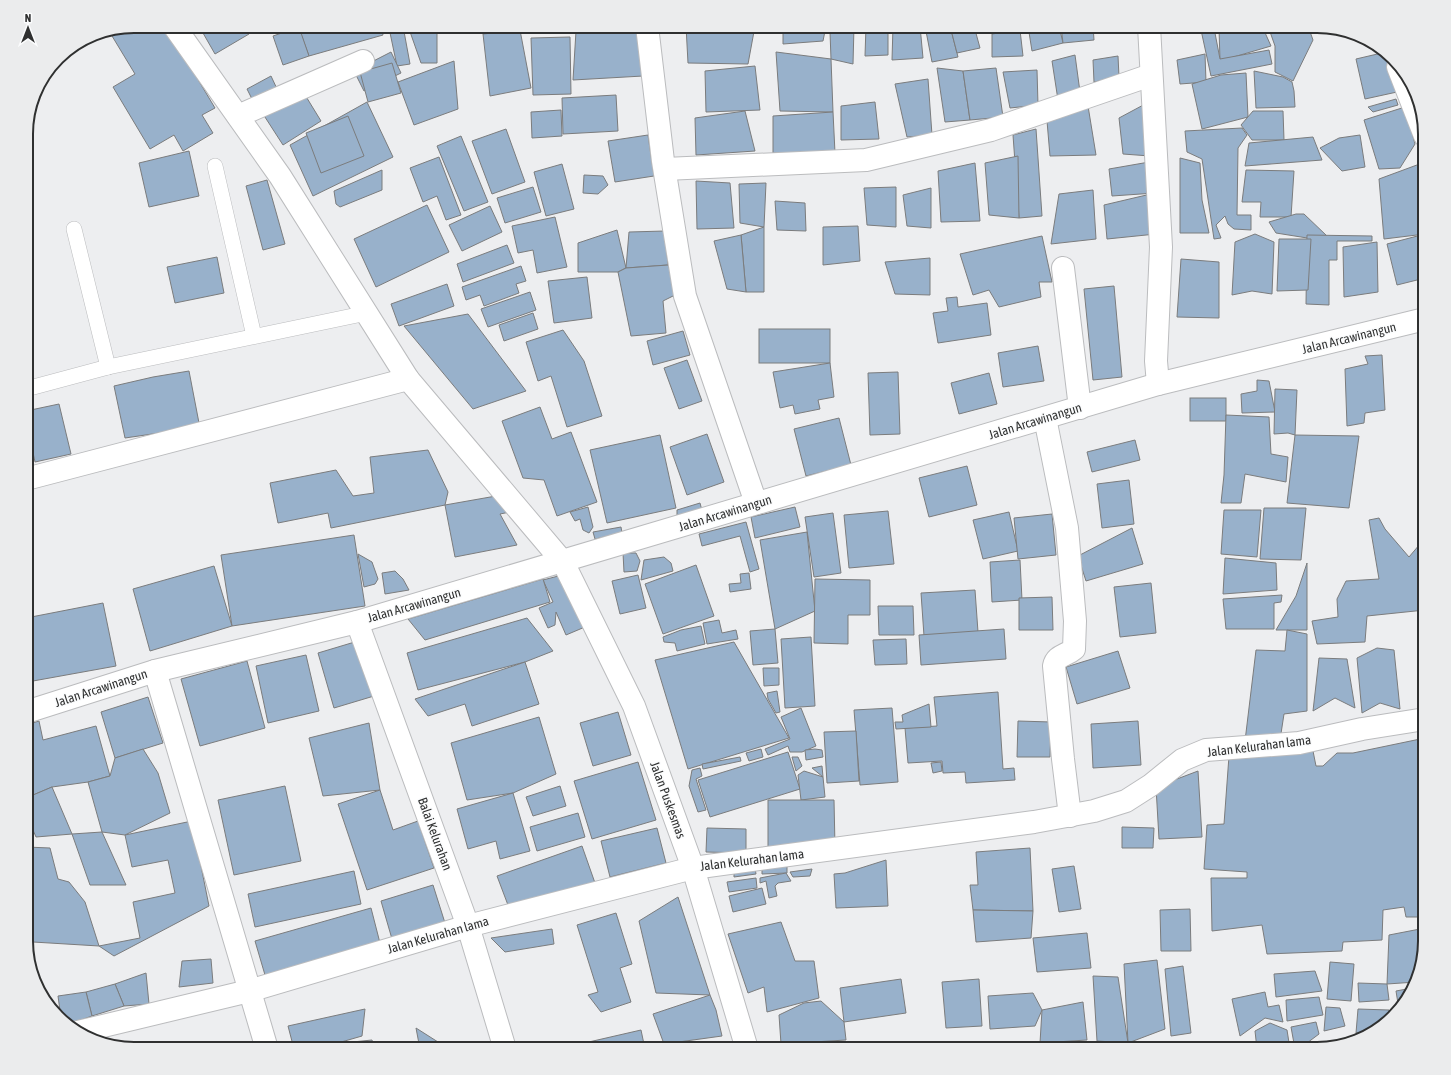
<svg xmlns="http://www.w3.org/2000/svg" width="1451" height="1075" viewBox="0 0 1451 1075" font-family="'Asap Condensed',sans-serif">
<rect width="100%" height="100%" fill="#edeef0"/>
<!-- building -->
<g fill="#98b1cb" stroke="#7b7c7d">
<path d="M134,26h32l49,82 -13,7 11,18 -30,18 -9,-16 -24,14 -37,-62 22,-13 -26,-43z"/>
<path d="M199,26h45l5,8 -34,20z"/>
<path d="M298,26h83l2,9 -74,21z"/>
<path d="M403,26l7,38 -13,2 -8,-38z"/>
<path d="M408,26h29v37h-16z"/>
<rect x="491" y="26" width="29" height="4"/>
<path d="M569,26h14l-9,4 -4,1z"/>
<path d="M588,26h46l8,2 1,48 -70,4 3,-49z"/>
<path d="M686,26h69l-7,38 -60,-1z"/>
<path d="M783,26h43l-3,15 -40,3z"/>
<path d="M847,26h7l-1,38 -22,-5 -1,-27z"/>
<path d="M866,26h22v29l-23,1z"/>
<path d="M893,26h27l3,32 -31,2z"/>
<path d="M925,26h25l8,31 -26,5z"/>
<path d="M950,26h24l6,22 -23,5z"/>
<path d="M1028,26h31l4,17 -31,8z"/>
<path d="M1061,26h32l1,14 -31,3z"/>
<path d="M1226,26h36l9,20 -51,15 -1,-33z"/>
<path d="M1268,26h40l5,14 -20,41 -18,-9v-26z"/>
<path d="M299,27l10,29 -26,9 -10,-29z"/>
<path d="M1214,28l6,31 49,-9 3,14 -61,12 -10,-46z"/>
<path d="M520,30l11,58 -41,8 -7,-62z"/>
<path d="M1020,30l3,26 -31,1v-23z"/>
<path d="M570,37l1,57 -38,1 -2,-57z"/>
<path d="M391,52l10,21 -37,18 -10,-20z"/>
<path d="M776,52l55,7 2,53 -53,-1z"/>
<path d="M1386,52l2,3 9,37 -32,7 -9,-40z"/>
<path d="M1205,54l1,28 -26,2 -3,-24z"/>
<path d="M1075,55l5,37 -22,8 -6,-39z"/>
<path d="M1118,56l1,21 -25,5 -1,-22z"/>
<path d="M454,61l4,48 -44,16 -16,-43z"/>
<path d="M392,63l9,30 -33,9 -8,-30z"/>
<path d="M755,66l5,44 -54,2 -1,-41z"/>
<path d="M937,68l26,3 7,49 -25,2z"/>
<path d="M996,68l7,49 -33,3 -7,-49z"/>
<path d="M1037,70l1,35 -28,3 -7,-36z"/>
<path d="M1254,71l29,6 9,5 2,9 1,16 -39,1z"/>
<path d="M1246,73l2,44 -46,12 -10,-45 29,-9z"/>
<path d="M271,76l7,15 -24,12 -7,-14z"/>
<path d="M928,79l4,56 -25,2 -12,-53z"/>
<path d="M302,90l19,31 -38,24 -20,-31z"/>
<path d="M616,95l2,36 -55,3 -1,-36z"/>
<path d="M1396,99l2,6 -25,7 -5,-5z"/>
<path d="M367,102l26,55 -80,39 -23,-51z"/>
<path d="M875,102l4,37 -38,1v-34z"/>
<path d="M1147,103l3,53 -27,-2 -4,-36z"/>
<path d="M1088,106l8,49 -46,1 -3,-35z"/>
<path d="M1405,107l10,37 -15,24 -21,1 -15,-49z"/>
<path d="M561,110l1,26 -30,2 -1,-26z"/>
<path d="M745,111l10,40 -59,4 -1,-37z"/>
<path d="M1253,111h30l1,29h-32l-11,-15z"/>
<path d="M833,112l2,41h-62v-37z"/>
<path d="M348,116l16,40 -43,17 -15,-40z"/>
<path d="M1242,128l5,7 -9,13 -1,67h14v15l-17,-1 -6,-5 -3,-8 -9,9 5,13 -7,1 -12,-80 -15,-7 -2,-21z"/>
<path d="M506,129l19,53 -33,12 -20,-53z"/>
<path d="M1036,129l6,87 -23,2 -6,-83z"/>
<path d="M648,135l6,41 -39,6 -7,-41z"/>
<path d="M1360,135l5,32 -23,4 -22,-23 19,-10z"/>
<path d="M461,136l27,66 -24,9 -27,-65z"/>
<path d="M1313,137l9,23 -77,6 4,-23z"/>
<path d="M189,151l10,45 -50,11 -10,-44z"/>
<path d="M1018,156l1,62 -30,-3 -4,-52z"/>
<path d="M439,157l22,58 -15,5 -9,-24 -14,6 -13,-34z"/>
<path d="M1180,158l20,5 2,37 7,33h-29z"/>
<path d="M1155,161v32l-43,3 -3,-27z"/>
<path d="M1425,162v72l-41,5 -5,-60z"/>
<path d="M975,163l5,58 -39,1 -3,-51z"/>
<path d="M562,164l12,45 -28,7 -12,-44z"/>
<path d="M382,170v20l-42,17 -4,-3 -2,-13z"/>
<path d="M1246,170l48,1 -3,46h-31l1,-15h-19z"/>
<path d="M584,175l19,1 5,9 -10,9 -15,-1z"/>
<path d="M267,180l18,64 -22,6 -17,-64z"/>
<path d="M696,181l34,2 4,45 -37,1z"/>
<path d="M766,183l-2,44 -24,-4 -1,-39z"/>
<path d="M533,187l8,25 -36,11 -8,-25z"/>
<path d="M896,187v40l-29,-2 -3,-37z"/>
<path d="M931,188v40l-24,-2 -4,-31z"/>
<path d="M1093,190l3,49 -45,5 8,-50z"/>
<path d="M1155,193l1,41 -49,5 -3,-34z"/>
<path d="M775,201l30,2 1,28 -29,-1z"/>
<path d="M427,205l22,47 -73,35 -22,-48z"/>
<path d="M490,206l12,26 -40,19 -13,-26z"/>
<path d="M1296,214h8l23,22 -1,5 -50,-8 -7,-11z"/>
<path d="M555,217l12,50 -30,6 -4,-23 -15,3 -6,-27z"/>
<path d="M858,226l2,35 -37,4v-38z"/>
<path d="M764,227v65h-18l-5,-57z"/>
<path d="M617,230l9,38 -8,4h-40v-29z"/>
<path d="M665,231l3,34 -42,3 3,-36z"/>
<path d="M1255,234l19,8 -2,52 -20,-3 -20,4 3,-53z"/>
<path d="M1425,234v44l-28,7 -10,-41z"/>
<path d="M741,235l5,57 -19,-3 -13,-48z"/>
<path d="M1307,235l65,1v5h-35v19h-8v45l-23,-1z"/>
<path d="M1042,236l10,46h-13l2,15 -42,10 -10,-17 -16,5 -13,-41z"/>
<path d="M1279,239h32l-3,51 -31,1z"/>
<path d="M1377,242l1,50 -34,5 -1,-50z"/>
<path d="M507,245l7,18 -51,19 -6,-18z"/>
<path d="M217,257l7,36 -49,10 -8,-36z"/>
<path d="M930,258v37l-35,-1 -10,-32z"/>
<path d="M1181,259l38,3v56l-42,-1z"/>
<path d="M668,265l11,28 -16,8 3,32 -35,3 -13,-64 8,-4z"/>
<path d="M521,266l5,15 -10,3 3,9 -35,13 -4,-11 -14,5 -4,-13z"/>
<path d="M587,277l5,41 -38,5 -6,-42z"/>
<path d="M447,284l7,22 -55,20 -8,-22z"/>
<path d="M1114,286l8,91 -29,3 -9,-91z"/>
<path d="M530,292l6,18 -48,17 -7,-18z"/>
<path d="M957,297l1,10 29,-4 4,32 -53,8 -5,-30 15,-2 -2,-13z"/>
<path d="M533,313l5,16 -34,12 -5,-16z"/>
<path d="M468,314l58,77 -53,18 -69,-83z"/>
<rect x="759" y="329" width="71" height="34"/>
<path d="M563,330l21,31 18,55 -35,11 -16,-51 -13,5 -12,-39z"/>
<path d="M683,331l7,24 -37,10 -6,-24z"/>
<path d="M1038,346l6,35 -41,6 -5,-34z"/>
<path d="M1382,355l3,55 -20,3 -1,10 -17,3 -2,-57 23,-5 -3,-8z"/>
<path d="M687,360l15,41 -23,8 -15,-41z"/>
<path d="M830,363l4,34 -16,3 2,9 -25,5 -2,-9 -13,3 -7,-36z"/>
<path d="M189,371l10,52 -33,9 -41,6 -11,-52 39,-9z"/>
<path d="M898,372l2,62 -30,1 -2,-62z"/>
<path d="M989,373l8,31 -38,10 -8,-31z"/>
<path d="M1257,380l12,1 6,31 -33,1 -1,-19 16,-3z"/>
<path d="M1275,389l22,1 -2,45 -7,-2 -14,1z"/>
<rect x="1190" y="398" width="36" height="23"/>
<path d="M59,404l12,50 -36,8 -9,-42v-9z"/>
<path d="M540,407l12,32 19,-7 26,70 -40,14 -13,-36 -21,-2 -21,-57z"/>
<path d="M1226,415l43,2 2,37 17,3 -2,25 -41,-8 -4,29h-20l3,-28z"/>
<path d="M839,418l12,47 -45,11 -12,-47z"/>
<path d="M707,434l17,48 -37,13 -17,-48z"/>
<path d="M660,435l16,73 -69,15 -17,-73z"/>
<path d="M1295,435l64,1 -10,72 -62,-5z"/>
<path d="M1135,440l5,20 -48,12 -5,-20z"/>
<path d="M428,450l20,42 -3,13 -114,23 -3,-15 -50,10 -8,-40 66,-13 17,26 21,-3 -4,-36z"/>
<path d="M967,466l10,39 -48,12 -10,-39z"/>
<path d="M1129,480l5,44 -32,4 -5,-44z"/>
<path d="M496,496l14,16 -10,2 17,31 -62,12 -10,-52z"/>
<path d="M700,503l3,11 -26,5v-9z"/>
<path d="M588,507l5,20 -4,6 -6,-3 -3,-11 -5,2 -5,-9z"/>
<path d="M795,507l5,20 -45,11 -4,-21z"/>
<path d="M1264,508h42l-5,52 -41,-1z"/>
<path d="M1224,510h37l-4,47 -36,-3z"/>
<path d="M888,511l6,53 -45,4 -5,-53z"/>
<path d="M1009,512l9,39 -35,8 -10,-39z"/>
<path d="M833,513l8,60 -27,4 -9,-60z"/>
<path d="M1052,514l4,41 -38,4 -4,-41z"/>
<path d="M1379,518l6,11 24,28 11,-13 5,3v63l-58,6 -2,26 -48,2 -5,-23 26,-4 -1,-18 9,-18 33,-2 -10,-59z"/>
<path d="M746,522l13,47 -9,3 -10,-36 -38,10 -3,-12z"/>
<path d="M621,527l1,6 -27,6 -2,-7z"/>
<path d="M1132,528l11,36 -57,17 -8,-25z"/>
<path d="M807,532l8,79 -40,18 -15,-89z"/>
<path d="M354,535l11,71 -133,20 -11,-71z"/>
<path d="M623,553h13l4,8 -3,10 -13,1z"/>
<path d="M358,554l14,8 6,17 -3,5 -11,3z"/>
<path d="M664,557l7,6 2,8 -32,9 3,-20z"/>
<path d="M1225,558l51,5 1,27 -54,4z"/>
<path d="M1020,560l2,40 -30,2 -2,-40z"/>
<path d="M1307,563v67h-31l20,-34z"/>
<path d="M696,565l18,51 -51,18 -18,-50z"/>
<path d="M214,566l18,60 -82,25 -17,-62z"/>
<path d="M395,571l8,8 6,11 -24,4 -3,-21z"/>
<path d="M749,573l2,16 -21,3 -1,-8 12,-1 -1,-9z"/>
<path d="M566,574l26,50 -26,11 -10,-23 -1,13 -7,3 -9,-20 14,-6 -10,-22z"/>
<path d="M638,575l8,33 -26,6 -8,-33z"/>
<path d="M543,579l7,23 -125,38 -17,-21z"/>
<path d="M815,579l55,1v35h-22v29l-34,-1z"/>
<path d="M1151,583l5,50 -36,4 -6,-50z"/>
<path d="M975,590l3,42 -54,4 -3,-43z"/>
<path d="M1282,595l-1,7 -7,1v26h-48l-3,-30z"/>
<path d="M1052,597l1,33h-34v-32z"/>
<path d="M103,603l13,63 -83,15 -7,-35v-28z"/>
<path d="M878,606h35l1,29h-35z"/>
<path d="M527,618l26,33 -28,11 -107,28 -11,-37z"/>
<path d="M719,620l3,13 14,-3 2,9 -31,5 -4,-21z"/>
<path d="M701,626l4,18 -28,7 -2,-8 -11,-1 -1,-5 18,-7z"/>
<path d="M775,629l3,34 -25,2 -3,-34z"/>
<path d="M1004,629l2,30 -85,6 -2,-30z"/>
<path d="M1287,630l20,4v77l-23,3 -4,26 -35,1 11,-91 29,1z"/>
<path d="M811,637l4,69 -30,2 -4,-69z"/>
<path d="M906,639l1,25 -32,1 -2,-25z"/>
<path d="M358,641l16,55 -40,12 -16,-55z"/>
<path d="M734,642l55,96 -101,31 -33,-109z"/>
<path d="M1377,648l17,2 6,59 -20,-6 -18,10 -5,-55z"/>
<path d="M1118,651l12,37 -53,16 -11,-37z"/>
<path d="M306,655l13,56 -51,12 -12,-57z"/>
<path d="M1319,658l28,1 8,49 -20,-10 -22,13z"/>
<path d="M247,661l18,67 -65,18 -19,-67z"/>
<path d="M525,662l14,42 -67,22 -7,-22 -37,12 -13,-17z"/>
<path d="M763,668h16v17l-15,1z"/>
<path d="M777,691l3,21 -4,1 -8,-14 -1,-6z"/>
<path d="M998,692l5,77 11,-1 1,12 -49,3 -1,-11 -22,1 -1,-12 -34,2 -3,-35 32,-2 -3,-29z"/>
<path d="M148,697l15,46 -48,15 -14,-46z"/>
<path d="M929,704l2,23 -35,2 -1,-7h8l-1,-7z"/>
<path d="M801,708l15,38 -14,6h-12l-2,-6 -20,9 -3,-6 25,-10 -9,-22z"/>
<path d="M892,708l6,74 -38,3 -6,-75z"/>
<path d="M618,712l13,43 -38,11 -13,-43z"/>
<path d="M539,717l17,57 -43,19 -46,7 -16,-57z"/>
<path d="M39,721l4,19 53,-14 14,50 -22,6 -36,5 -26,11v-73z"/>
<path d="M1018,721l33,1 -1,35h-33z"/>
<path d="M1138,721l3,44 -48,3 -2,-44z"/>
<path d="M369,723l11,67 -57,6 -14,-58z"/>
<path d="M856,731l3,50 -32,2 -3,-51z"/>
<path d="M1425,738v179h-19l-2,-10 -21,3 -1,30 -39,2 -1,9 -75,3 -5,-29 -50,6 -1,-53h36v-6l-43,-3 3,-44 17,-1 5,-68 84,-5 3,15h7l14,-13h16z"/>
<path d="M143,749l15,24 12,40 -45,22 -23,-3 -14,-50 22,-6 5,-18z"/>
<path d="M761,749l2,8 -14,4 -3,-8z"/>
<path d="M815,749l7,1 1,7 -17,3 -1,-10z"/>
<path d="M788,752l12,37 -90,28 -12,-37z"/>
<path d="M740,757l1,4 -38,8 -1,-5z"/>
<path d="M792,757h6l4,9 -6,5z"/>
<path d="M638,762l18,58 -64,19 -18,-58z"/>
<path d="M941,762l1,9 -9,2 -2,-10z"/>
<path d="M822,766l1,11 -11,-9z"/>
<path d="M700,768l2,8 -6,3 10,31 -8,2 -9,-26 3,-16z"/>
<path d="M804,771l19,6 2,20 -24,3 -3,-25z"/>
<path d="M1198,771l4,66 -43,2 -3,-52z"/>
<path d="M285,786l16,75 -67,14 -16,-75z"/>
<path d="M560,786l6,20 -33,10 -7,-19z"/>
<path d="M52,787l20,47 -36,3 -10,-23v-16z"/>
<path d="M380,790l13,40 25,-9 16,47 -67,22 -29,-86z"/>
<path d="M513,793l17,58 -30,8 -4,-18 -28,8 -11,-40z"/>
<path d="M768,800h66l1,47 -67,1z"/>
<path d="M578,813l7,24 -48,14 -7,-24z"/>
<path d="M192,821l17,85 -95,50 -15,-10 41,-8 -7,-36 42,-9 -7,-33 -36,7 -7,-32z"/>
<path d="M1122,827l32,1 -1,20h-31z"/>
<path d="M657,828l9,35 -56,14 -9,-36z"/>
<path d="M707,828l39,1v24l-40,-1z"/>
<path d="M102,832l24,53h-36l-18,-51z"/>
<path d="M582,846l13,37 -84,30 -14,-37z"/>
<path d="M26,847l24,1 8,31 11,3 16,20 14,44 -66,-4 -7,-17z"/>
<path d="M1030,848l3,63 -60,-1 -3,-25h8l-2,-33z"/>
<path d="M787,860v13l-25,1v-13z"/>
<path d="M886,860l2,46 -52,2 -2,-34 11,-1z"/>
<path d="M1074,866l7,43 -22,3 -7,-43z"/>
<path d="M755,868l1,6 -22,3v-6z"/>
<path d="M812,869l-2,7 -17,1 -3,-5z"/>
<path d="M354,871l7,33 -106,23 -7,-33z"/>
<path d="M786,873l5,8 -13,2 -3,3 2,10 -8,2 -3,-17 -6,2v-5z"/>
<path d="M756,878l1,10 -28,4 -2,-10z"/>
<path d="M433,885l12,38 -53,16 -11,-38z"/>
<path d="M762,888l4,16 -33,8 -4,-16z"/>
<path d="M678,897l32,98 -54,-2 -17,-72z"/>
<path d="M371,908l9,35 -115,32 -10,-34z"/>
<path d="M1190,909l1,42h-30l-1,-41z"/>
<path d="M973,910l60,1 -2,27 -55,4z"/>
<path d="M616,913l16,51 -12,4 11,34 -30,10 -13,-17 10,-3 -21,-67z"/>
<path d="M781,922l14,39h19l5,37 -52,14 -3,-25 -16,6 -20,-59z"/>
<path d="M552,929l2,15 -49,8 -14,-14z"/>
<path d="M1420,929l3,27 -4,20 -3,6 -29,2 2,-49z"/>
<path d="M1087,933l4,35 -54,4 -4,-34z"/>
<path d="M211,959l2,24 -34,4 3,-26z"/>
<path d="M1157,960l8,69 -37,14 -4,-79z"/>
<path d="M1330,962l24,2 -3,37 -24,-2z"/>
<path d="M1183,966l8,67 -20,3 -6,-67z"/>
<path d="M1315,971l7,20 -46,6 -2,-23z"/>
<path d="M146,973l3,31 -25,2 -9,-22z"/>
<path d="M1093,976l25,1 10,66 -31,-2z"/>
<path d="M901,979l5,34 -62,9 -4,-34z"/>
<path d="M979,979l3,47 -36,2 -4,-46z"/>
<path d="M1358,983l29,1 2,16 -30,2z"/>
<path d="M115,984l9,22 -32,10 -6,-24z"/>
<path d="M1412,988l-9,19 -4,3 -3,-19z"/>
<path d="M86,992l6,24 -25,9 -6,-7 -3,-22z"/>
<path d="M1265,992l3,15 11,-2 4,17 -18,-4 -25,18 -8,-37z"/>
<path d="M1033,993l9,17 -7,16 -45,3 -2,-33z"/>
<path d="M710,995l6,15 6,26 -58,8 -11,-30z"/>
<path d="M1319,997l4,18 -36,6 -1,-21z"/>
<path d="M821,1001l23,21 2,18 -65,4 -2,-29 25,-12z"/>
<path d="M1083,1002l4,38 -47,3 2,-33z"/>
<path d="M1326,1007l14,1 5,18 -21,5z"/>
<path d="M365,1009l-3,27 -45,13h-23l-6,-23z"/>
<path d="M1358,1009l31,1 1,7 -19,16h-15z"/>
<path d="M1316,1022l3,12 -20,15h-4l-4,-22z"/>
<path d="M1270,1023l17,7 3,19h-33l-2,-18z"/>
<path d="M416,1028l33,21h-29z"/>
<path d="M641,1030l4,19h-64l-1,-5z"/>
<path d="M372,1040l3,9h-41l-1,-5z"/>
<path d="M695,1042h15l4,7h-31z"/>
<path d="M1040,1043l23,6h-42z"/>
</g>
<g fill="none" stroke-linecap="round" stroke-linejoin="round">
<!-- service casing -->
<g stroke="#bbbcbe" stroke-width="16">
<g id="service">
<path d="M215,166l39,170"/>
<path d="M74,229l34,138"/>
<path d="M26,389l82,-22 259,-54"/>
</g>
</g>
<!-- minor casing -->
<g stroke="#bbbcbe" stroke-width="24">
<g id="minor">
<path d="M174,26l106,150 128,203 155,183 71,144 59,162 54,181"/>
<path d="M647,26l16,135 22,135 71,207"/>
<path d="M1149,26l12,221 -5,114 2,23"/>
<path d="M238,116l125,-55"/>
<path d="M665,169l201,-9 125,-30 160,-55"/>
<path d="M1063,268l17,140"/>
<path d="M1045,418l22,110 8,93 -1,28c-8,7 -18,6 -20,17l9,93 7,57"/>
<path d="M26,479l382,-100"/>
<path d="M357,622l111,304 37,123"/>
<path d="M155,671l112,378"/>
<path d="M26,712l129,-41 202,-49 801,-238 267,-65"/>
<path d="M78,1032l171,-41 219,-65 225,-58 341,-46 60,-11 32,-10 25,-16 31,-25 24,-10 93,-7 63,-14 63,-10"/>
</g>
</g>
<!-- tertiary casing -->
<g stroke="#bbbcbe" stroke-width="24">
<path id="tertiary" d="M1398,67l27,69"/>
</g>
<!-- service -->
<use href="#service" stroke="#fff" stroke-width="15"/>
<!-- minor -->
<use href="#minor" stroke="#fff" stroke-width="22"/>
<!-- tertiary -->
<use href="#tertiary" stroke="#fff" stroke-width="22"/>
</g>
<g text-anchor="middle" dominant-baseline="central" stroke-width="3" stroke-linejoin="round" paint-order="stroke">
<!-- street labels -->
<g font-size="13" fill="#2f3030" stroke="#fbfcfd">
<text transform="translate(1349 338) rotate(-14)">Jalan Arcawinangun</text>
<text transform="translate(1035 421) rotate(-17)">Jalan Arcawinangun</text>
<text transform="translate(725 513) rotate(-17)">Jalan Arcawinangun</text>
<text transform="translate(414 605) rotate(-16)">Jalan Arcawinangun</text>
<text transform="translate(101 688) rotate(-18)">Jalan Arcawinangun</text>
<text transform="translate(1259 746) rotate(-7)">Jalan Kelurahan lama</text>
<text transform="translate(668 800) rotate(70)">Jalan Puskesmas</text>
<text transform="translate(435 834) rotate(70)">Balai Kelurahan</text>
<text transform="translate(752 860) rotate(-7)">Jalan Kelurahan lama</text>
<text transform="translate(438 935) rotate(-16)">Jalan Kelurahan lama</text>
</g>
</g>
<!-- crop -->
<path d="M0 0H1451V1075H0ZM134 33H1317A101 101 0 0 1 1418 134V941A101 101 0 0 1 1317 1042H134A101 101 0 0 1 33 941V134A101 101 0 0 1 134 33Z" fill="#ebeced" fill-rule="evenodd"/>
<path fill="none" stroke="#2f3030" stroke-width="2" d="M134 33H1317A101 101 0 0 1 1418 134V941A101 101 0 0 1 1317 1042H134A101 101 0 0 1 33 941V134A101 101 0 0 1 134 33Z"/>
<!-- north arrow -->
<g transform="translate(28 28)" stroke="#fbfcfd" stroke-width="3" paint-order="stroke">
<path d="M0-3L7 15L0 10L-7 15Z" fill="#2f3030"/>
<text y="-6" font-size="11" font-weight="bold" text-anchor="middle" fill="#2f3030">N</text>
</g>
</svg>
